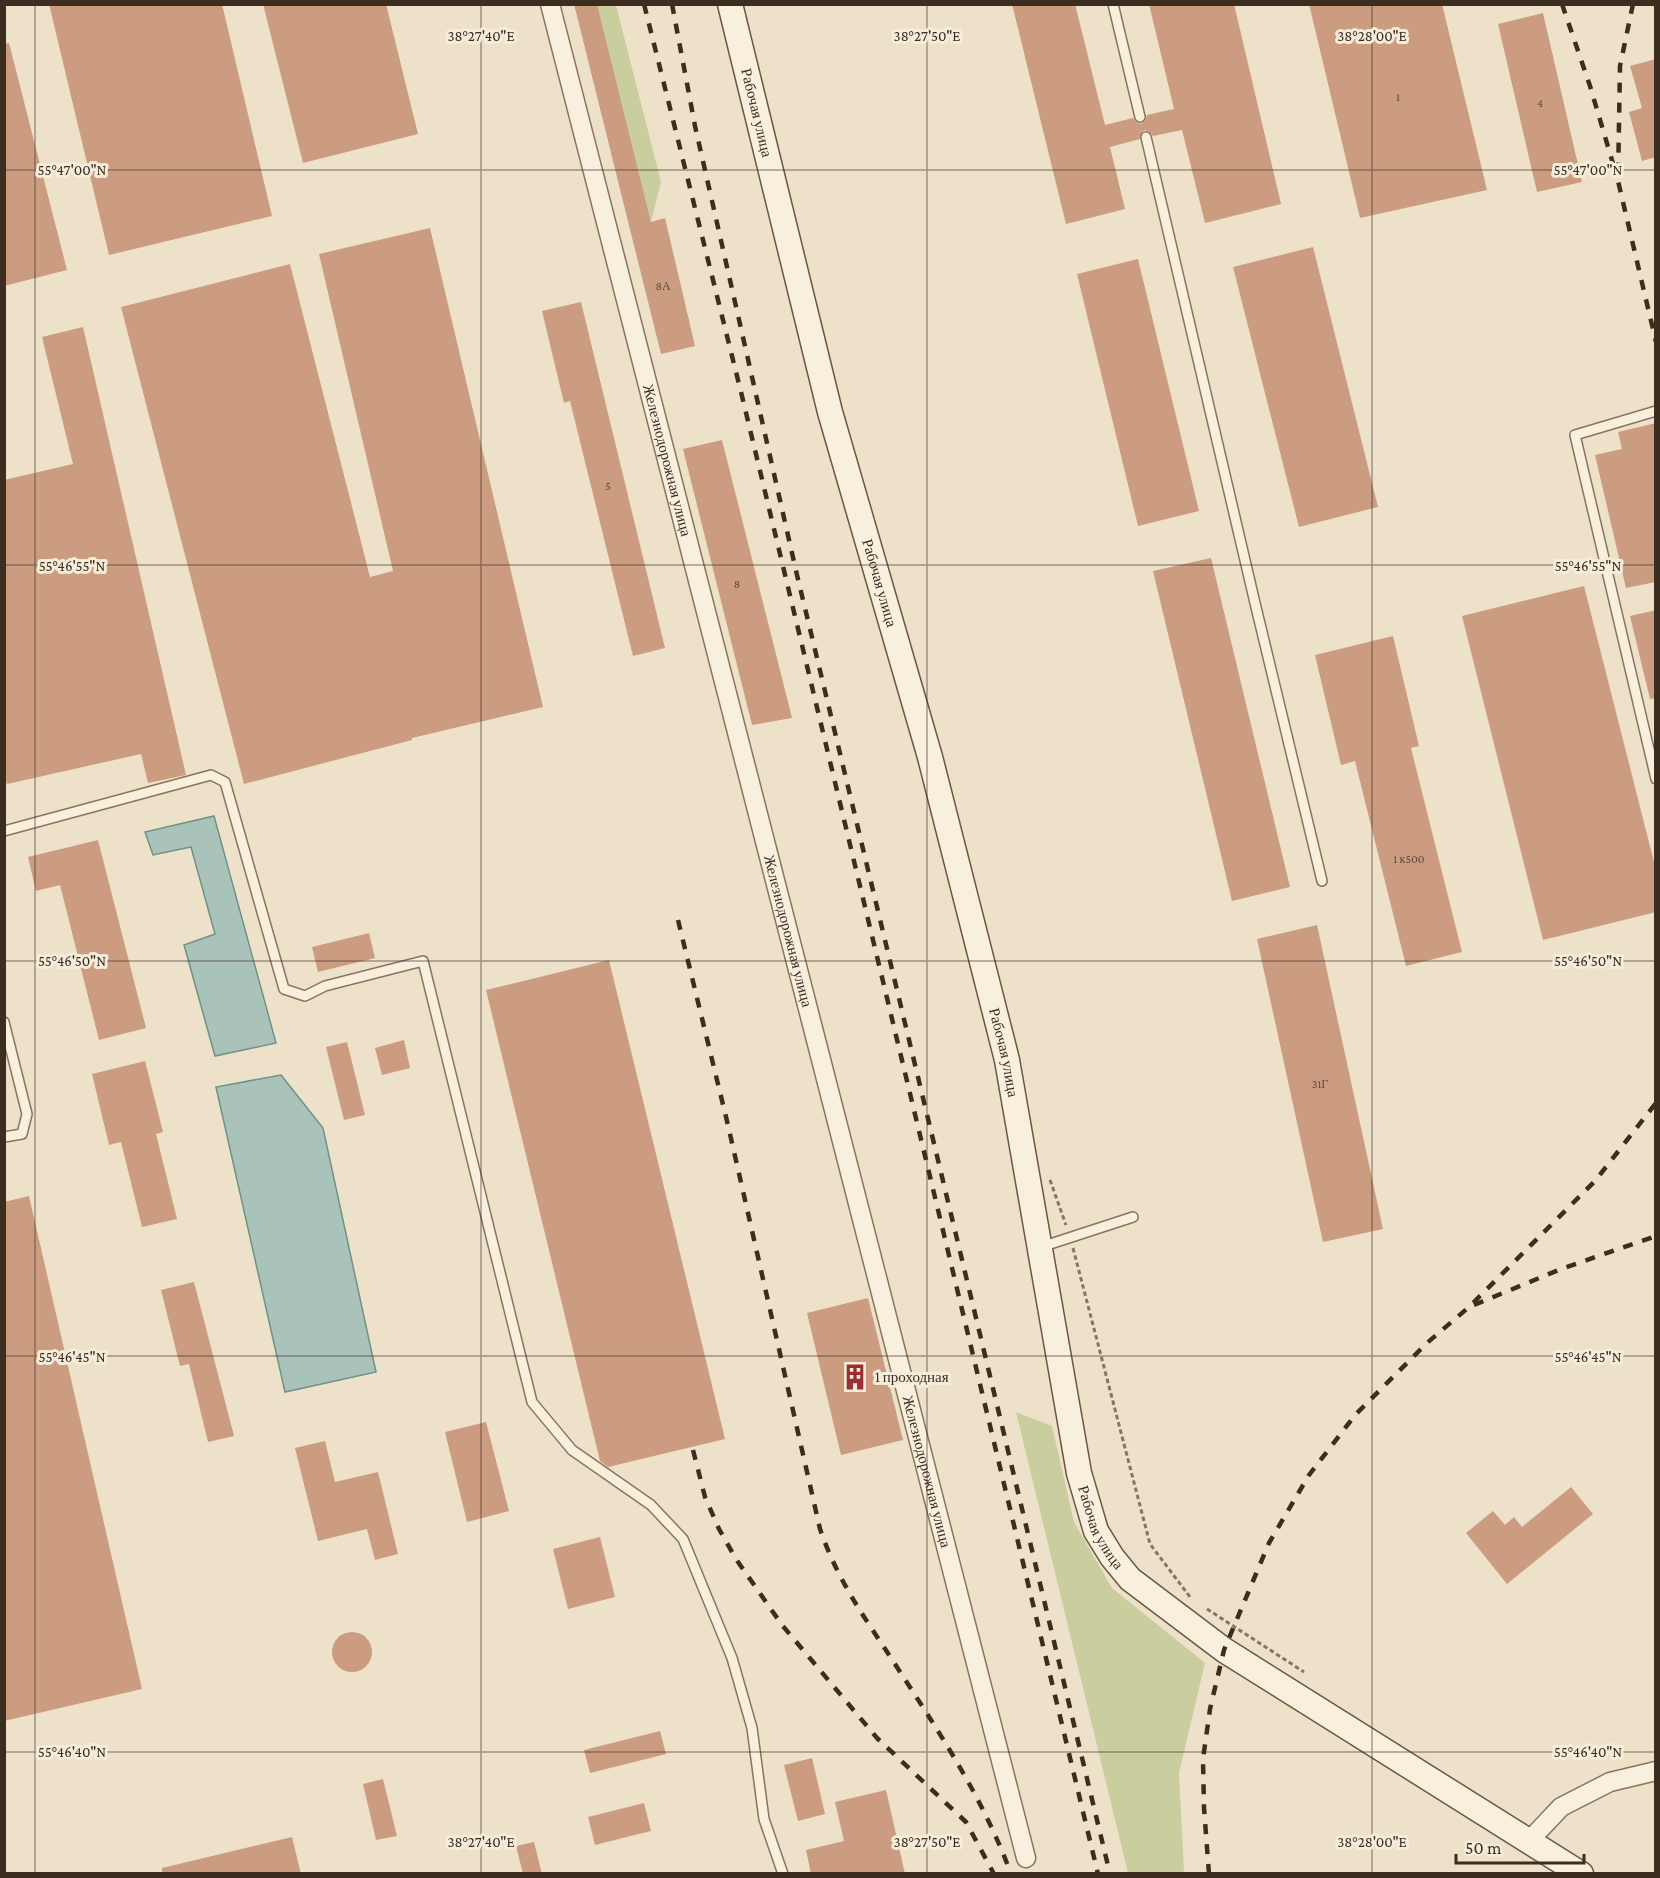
<svg xmlns="http://www.w3.org/2000/svg" width="1660" height="1878" viewBox="0 0 1660 1878" font-family="'Crimson Pro',serif">
<rect width="100%" height="100%" fill="#eee1c9"/>
<!-- green -->
<g fill="#cacd9d">
<path d="M597,5h19l45,177 -10,40z"/>
<path d="M1016,1412l36,14 22,96 38,66 93,75 -26,110 5,100h-56z"/>
</g>
<!-- water -->
<g fill="#aac3ba" stroke="#709187" stroke-width="1.5">
<path d="M214,816l62,227 -61,13 -31,-111 31,-11 -24,-87 -38,8 -8,-23z"/>
<path d="M281,1075l42,53 53,244 -91,20 -69,-305z"/>
</g>
<!-- building -->
<g fill="#cc9c80">
<path d="M49,4h173l50,212 -163,39z"/>
<path d="M263,4h123l32,130 -115,29z"/>
<path d="M574,4h23l54,218 14,-4 30,128 -34,8z"/>
<path d="M1012,4h63l30,121 28,-7 3,4 5,2 4,-3 2,-6 27,-6 -25,-105h85l47,200 -76,19 -23,-93 -29,6 -3,-4 -5,-2 -4,3 -1,6 -30,8 15,62 -59,15z"/>
<path d="M1309,4h133l45,186 -127,28z"/>
<path d="M1543,13l39,169 -45,10 -39,-168z"/>
<path d="M9,43l58,227 -63,16v-242z"/>
<path d="M1656,59v98l-14,4 -13,-49 13,-4 -12,-42z"/>
<path d="M430,228l113,479 -131,31v2l-168,44 -123,-477 169,-43 80,313 23,-6 -74,-317z"/>
<path d="M1313,247l65,260 -79,20 -66,-260z"/>
<path d="M1138,259l61,252 -61,15 -61,-252z"/>
<path d="M581,302l84,346 -32,8 -63,-255 -6,2 -22,-92z"/>
<path d="M83,327l103,448 -38,8 -7,-29 -134,30 -3,-9v-295l69,-16 -31,-127z"/>
<path d="M1656,423v159l-30,6 -31,-133 27,-6 -4,-17z"/>
<path d="M722,440l70,278 -40,7 -69,-276z"/>
<path d="M1211,558l79,329 -58,14 -79,-330z"/>
<path d="M1584,586l72,284v42l-113,28 -81,-324z"/>
<path d="M1656,610v88l-6,1 -20,-83z"/>
<path d="M1393,636l26,110 -8,2 51,204 -56,14 -51,-205 -14,4 -26,-110z"/>
<path d="M98,840l48,188 -47,12 -39,-155 -24,6 -8,-34z"/>
<path d="M1317,925l66,304 -60,13 -66,-303z"/>
<path d="M369,933l6,25 -57,14 -6,-25z"/>
<path d="M609,960l116,479 -117,28 -8,-6 -114,-471z"/>
<path d="M404,1040l6,28 -28,7 -7,-27z"/>
<path d="M347,1042l18,73 -21,5 -18,-73z"/>
<path d="M145,1061l18,71 -7,2 21,85 -35,8 -21,-85 -12,3 -17,-71z"/>
<path d="M29,1196l113,493 -138,32v-519z"/>
<path d="M194,1282l40,154 -26,6 -19,-78 -9,2 -19,-76z"/>
<path d="M868,1298l35,142 -62,15 -34,-142z"/>
<path d="M486,1422l23,89 -42,11 -22,-90z"/>
<path d="M325,1441l10,41 43,-10 20,82 -23,6 -8,-31 -49,12 -23,-93z"/>
<path d="M1571,1487l22,27 -86,70 -41,-51 27,-22 12,14 9,-8 8,10z"/>
<path d="M600,1537l15,60 -47,12 -15,-60z"/>
<circle cx="352" cy="1652" r="20"/>
<path d="M660,1731l6,23 -76,19 -6,-23z"/>
<path d="M812,1758l13,56 -27,7 -14,-56z"/>
<path d="M383,1779l14,57 -21,4 -13,-56z"/>
<path d="M886,1790l19,84h-94l-5,-24 38,-9 -9,-39z"/>
<path d="M644,1803l7,28 -56,14 -7,-28z"/>
<path d="M292,1837l9,37h-139v-6z"/>
<path d="M534,1842l8,32h-19l-7,-28z"/>
</g>
<g fill="none" stroke-linecap="round" stroke-linejoin="round">
<!-- lane casing -->
<g stroke="#8b735e" stroke-width="12">
<g id="lane">
<path d="M1113,4l27,113"/>
<path d="M1146,137l109,466 67,278"/>
<path d="M1656,411l-81,24 81,344"/>
<path d="M4,831l207,-56 14,7 59,207 21,7 20,-10 98,-25 109,441 40,48 79,55 32,34 49,119 20,70 12,91 19,55"/>
<path d="M4,1022l23,92 -5,20 -18,3"/>
<path d="M1041,1247l92,-30"/>
</g>
</g>
<!-- street casing -->
<g stroke="#8b735e" stroke-width="21">
<g id="street">
<path id="s1" d="M550,4l476,1854"/>
<path d="M1528,1842l33,-35 49,-25 46,-11"/>
</g>
</g>
<!-- secondary casing -->
<g stroke="#6d5541" stroke-width="27">
<g id="secondary">
<path id="s2" d="M730,4l100,408 100,345 77,303 72,413 17,58 16,26 18,22 94,71 357,224"/>
</g>
</g>
<!-- path -->
<g stroke="#8b735e" stroke-width="3" stroke-dasharray="4.5 3" stroke-linecap="butt">
<path d="M1050,1180l16,45"/>
<path d="M1073,1248l77,296 40,53"/>
<path d="M1207,1609l97,63"/>
</g>
<!-- lane -->
<use href="#lane" stroke="#f9efdd" stroke-width="9"/>
<!-- street -->
<use href="#street" stroke="#f9efdd" stroke-width="18"/>
<!-- secondary -->
<use href="#secondary" stroke="#f9efdd" stroke-width="24"/>
<!-- rail -->
<g stroke="#3c2d21" stroke-width="4.5" stroke-dasharray="10 10" stroke-linecap="butt">
<path d="M644,4l97,388 357,1482"/>
<path d="M672,4l23,122 102,449 313,1299"/>
<path d="M1562,4l28,82 24,81"/>
<path d="M1633,4l-13,62 -2,115 38,161"/>
<path d="M678,920l49,201 93,408c18,52 43,86 73,132 44,68 90,136 118,213"/>
<path d="M1474,1305l87,-36 95,-33"/>
<path d="M693,1450l12,47 14,32 17,30 46,66 95,113 89,84 28,52"/>
<path d="M1209,1874l-5,-66 -1,-49 7,-50 14,-59 45,-107 40,-68 47,-61 71,-71 42,-36 126,-126 61,-78"/>
</g>
</g>
<!-- ticks -->
<path fill="none" stroke="#3c2d21" stroke-width="1.5" stroke-opacity="0.45" d="M35,4v1870M481,4v1870M927,4v1870M1372,4v1870M4,170h1652M4,565h1652M4,961h1652M4,1356h1652M4,1752h1652"/>
<!-- icons -->
<defs>
<g id="building-bare" transform="scale(2.07)"><path d="M-4-6H4V6H1V3H-1V6H-4ZM-2.5-4.3h1.7v1.8h-1.7ZM.8-4.3h1.7v1.8H.8ZM-2.5-1h1.7V.8h-1.7ZM.8-1h1.7V.8H.8Z" fill="#992e35" stroke="#f6ecd9" stroke-width="2.5" paint-order="stroke"/></g>
</defs>
<g fill-rule="evenodd">
<use href="#building-bare" x="855" y="1377"/>
</g>
<g text-anchor="middle" dominant-baseline="central" stroke-width="6" stroke-linejoin="round" paint-order="stroke">
<!-- number labels -->
<g font-size="12" fill="#604939">
<text x="1398" y="97">1</text>
<text x="1540" y="103">4</text>
<text x="663" y="286">8А</text>
<text x="608" y="486">5</text>
<text x="737" y="584">8</text>
<text x="1409" y="859">1 к500</text>
<text x="1320" y="1084">31Г</text>
</g>
<!-- street labels -->
<g font-size="15" fill="#3c2d21" stroke="#f6ecd9">
<text stroke="none"><textPath href="#s2" startOffset="112">Рабочая улица</textPath></text>
<text stroke="none"><textPath href="#s1" startOffset="471">Железнодорожная улица</textPath></text>
<text stroke="none"><textPath href="#s2" startOffset="598">Рабочая улица</textPath></text>
<text stroke="none"><textPath href="#s1" startOffset="957">Железнодорожная улица</textPath></text>
<text stroke="none"><textPath href="#s2" startOffset="1084">Рабочая улица</textPath></text>
<text stroke="none"><textPath href="#s1" startOffset="1515">Железнодорожная улица</textPath></text>
<text stroke="none"><textPath href="#s2" startOffset="1570">Рабочая улица</textPath></text>
</g>
<!-- poi labels -->
<g font-size="15" fill="#3c2d21" stroke="#f6ecd9" text-anchor="start">
<text x="875" y="1377">1 проходная</text>
</g>
</g>
<g font-size="15" text-anchor="middle" fill="#3c2d21" stroke="#f6ecd9" stroke-width="6" stroke-linejoin="round" paint-order="stroke">
<text x="481" y="41">38°27'40"E</text>
<text x="927" y="41">38°27'50"E</text>
<text x="1372" y="41">38°28'00"E</text>
<text x="72" y="175">55°47'00"N</text>
<text x="1588" y="175">55°47'00"N</text>
<text x="72" y="571">55°46'55"N</text>
<text x="1588" y="571">55°46'55"N</text>
<text x="72" y="966">55°46'50"N</text>
<text x="1588" y="966">55°46'50"N</text>
<text x="72" y="1362">55°46'45"N</text>
<text x="1588" y="1362">55°46'45"N</text>
<text x="72" y="1757">55°46'40"N</text>
<text x="1588" y="1757">55°46'40"N</text>
<text x="481" y="1847">38°27'40"E</text>
<text x="927" y="1847">38°27'50"E</text>
<text x="1372" y="1847">38°28'00"E</text>
</g>
<!-- border -->
<rect width="1660" height="1878" fill="none" stroke="#3c2d21" stroke-width="12"/>
<!-- scale -->
<path d="M1456 1854v9h128v-9" fill="none" stroke="#3c2d21" stroke-width="3"/>
<text x="1465" y="1854" font-size="18" fill="#3c2d21" stroke="#f6ecd9" stroke-width="4.5" paint-order="stroke">50 m</text>
</svg>
